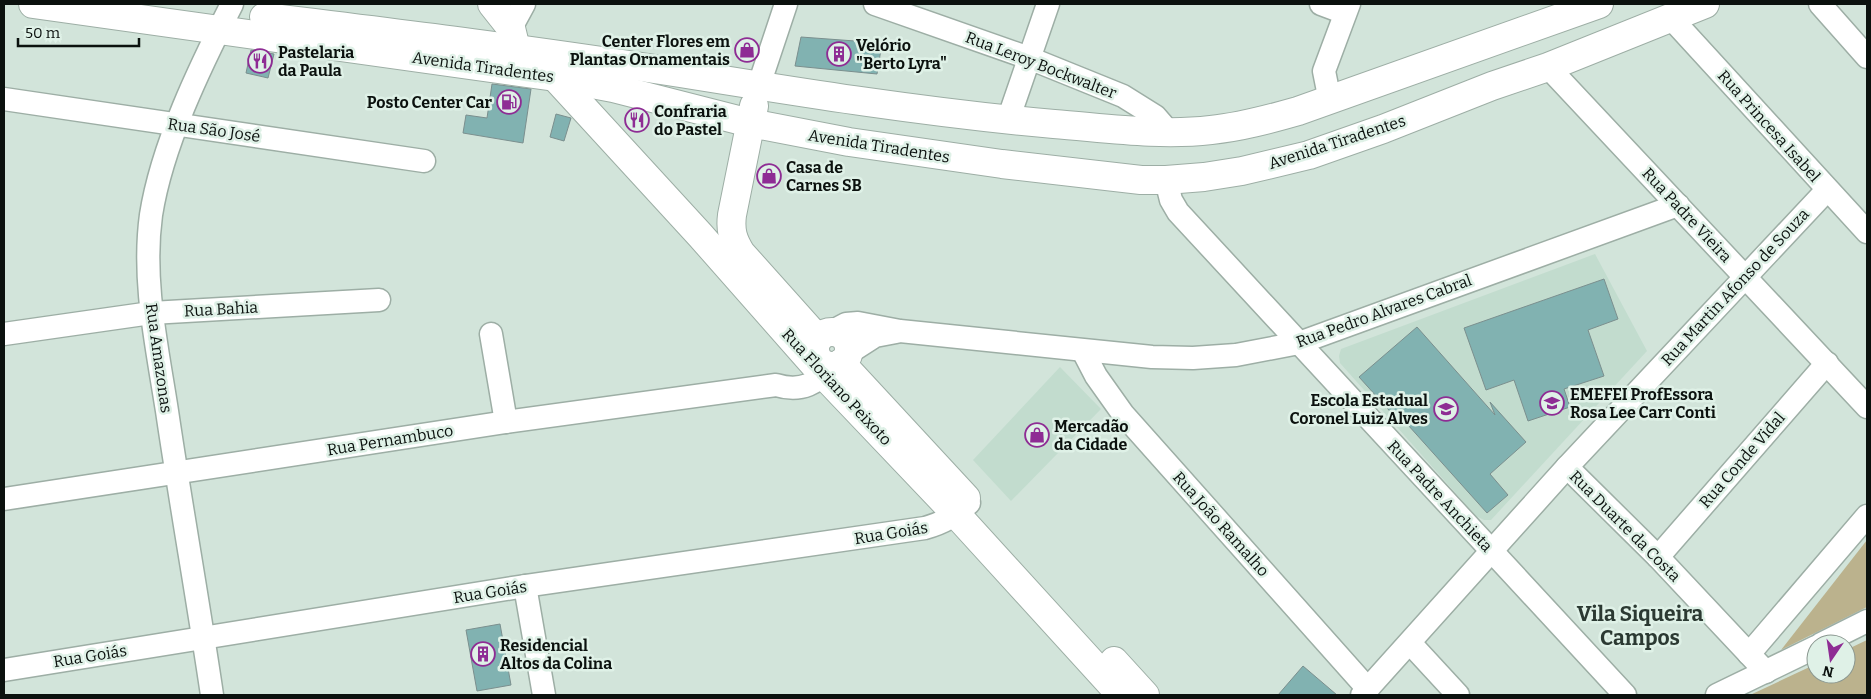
<svg xmlns="http://www.w3.org/2000/svg" width="1871" height="699" viewBox="0 0 1871 699" font-family="Bitter,serif">
<rect width="100%" height="100%" fill="#d2e4da"/>
<!-- built -->
<g fill="#c2dcce">
<path d="M1595,254l52,97 -156,169h-7l-8,-4 -136,-153 -1,-7 2,-7z"/>
<path d="M1060,367l41,42 -90,92 -38,-41z"/>
</g>
<!-- green -->
<g fill="#bbb28d">
<path d="M1867,540v67l-86,43z"/>
<path d="M1867,640v55h-117l66,-31v10h30v-24z"/>
</g>
<!-- building -->
<g fill="#81b2b1" stroke="#7b8f8e">
<path d="M801,37l81,6 -5,31 -82,-8z"/>
<path d="M251,50l23,4 -6,24 -22,-5z"/>
<path d="M492,84l39,5 -8,54 -60,-10 3,-18 21,3z"/>
<path d="M556,114l15,4 -7,23 -14,-4z"/>
<path d="M1604,279l14,40 -30,11 16,46 -40,13 6,18 -42,14 -14,-41 -28,10 -22,-62z"/>
<path d="M1417,327l78,88 -5,-13 36,40 -36,32 18,21 -21,18 -88,-98 -3,3 -37,-41z"/>
<path d="M500,624l11,61 -34,6 -11,-61z"/>
<path d="M1303,666l34,29h-59z"/>
</g>
<g fill="none" stroke-linecap="round" stroke-linejoin="round">
<!-- minor casing -->
<g stroke="#9daea5" stroke-width="25">
<g id="minor">
<path d="M875,4l154,54 94,38 32,20 13,15"/>
<path d="M1321,4l24,9"/>
<path d="M1820,4l47,53"/>
<path d="M1671,18l196,214"/>
<path d="M511,28l13,-24"/>
<path d="M1548,67l319,340"/>
<path d="M759,85l27,-81"/>
<path d="M4,99l420,62"/>
<path d="M1330,101l-6,-30 25,-67"/>
<path d="M1008,120l40,-116"/>
<path d="M1166,180l5,20 7,12 447,483"/>
<path d="M829,333l17,-9 12,-1 42,8 252,26 41,1 43,-3 63,-12 379,-138"/>
<path d="M4,334l147,-21 228,-13"/>
<path d="M491,334l15,88"/>
<path d="M1083,351l13,25 27,38 245,275"/>
<path d="M847,354l28,-18 21,-4"/>
<path d="M1567,467l91,90 108,115"/>
<path d="M4,499l502,-77 270,-37c26,8 41,-2 59,-20"/>
<path d="M1658,557l169,-194"/>
<path d="M525,586l19,109"/>
<path d="M1410,643l48,52"/>
<path d="M1821,644l46,-23"/>
<path d="M1749,654l118,-138"/>
<path d="M4,670l521,-84 400,-58c18,-5 30,-12 44,-25"/>
<path d="M212,695c-14,-95 -31,-189 -45,-284 -10,-65 -25,-130 -16,-196 11,-70 49,-148 81,-211"/>
<path d="M1362,695l205,-228 260,-277"/>
<path d="M1717,695l99,-48"/>
</g>
</g>
<!-- major casing -->
<g stroke="#9daea5" stroke-width="30">
<g id="major">
<path d="M33,4l522,73 58,11 137,35 99,19 153,22 139,16h25l38,-3 38,-6 67,-16 74,-26 109,-43 56,-19 157,-63"/>
<path d="M492,4l19,24 5,21 1,16"/>
<path d="M264,17c139,17 278,34 416,56 124,20 249,40 374,51 52,4 105,12 157,6 30,-3 59,-11 87,-19l301,-107"/>
<path d="M555,77l145,158 119,135 138,145 164,180"/>
<path d="M754,106l-22,109c-2,16 1,25 9,38l77,86"/>
<circle cx="832" cy="349" r="17"/>
<path d="M841,363l125,135"/>
<path d="M1114,661l31,34"/>
</g>
</g>
<!-- minor -->
<use href="#minor" stroke="#fff" stroke-width="22"/>
<!-- major -->
<use href="#major" stroke="#fff" stroke-width="28"/>
</g>
<!-- icons -->
<defs>
<g id="shop-ring" transform="scale(1.25)"><circle r="9.5" fill="#dff1e7" stroke="#8e2c94" stroke-width="1.5"/><path d="M-5-2.5h2.3a2.7 3.5 0 0 1 5.4 0H5L5.5 6h-11ZM-1.5-2.5h3a1.5 2.3 0 0 0-3 0Z" fill="#8e2c94"/></g>
<g id="building-ring" transform="scale(1.25)"><circle r="9.5" fill="#dff1e7" stroke="#8e2c94" stroke-width="1.5"/><path d="M-4-6H4V6H1V3H-1V6H-4ZM-2.5-4.3h1.7v1.8h-1.7ZM.8-4.3h1.7v1.8H.8ZM-2.5-1h1.7V.8h-1.7ZM.8-1h1.7V.8H.8Z" fill="#8e2c94"/></g>
<g id="restaurant-ring" transform="scale(1.25)"><circle r="9.5" fill="#dff1e7" stroke="#8e2c94" stroke-width="1.5"/><path d="M-5-6h1v4h1v-4h1v4h1v-4h1v5L-1.5 .5V6h-2V.5L-5-1ZM5-6V6H3V1.5H1.5Q1.5-4 5-6Z" fill="#8e2c94"/></g>
<g id="fuel-ring" transform="scale(1.25)"><circle r="9.5" fill="#dff1e7" stroke="#8e2c94" stroke-width="1.5"/><path d="M-5.5-6h7V0h2V4h1.3V-2.5L3-4.5l.8-.8L6-3V5H2.5V1h-1V6h-7ZM-4.2-4.7v3.2H.2V-4.7Z" fill="#8e2c94"/></g>
<g id="school-ring" transform="scale(1.25)"><circle r="9.5" fill="#dff1e7" stroke="#8e2c94" stroke-width="1.5"/><path d="M0-5L7-2L0 1L-7-2ZM-4 1L0 2.5L4 1V4Q0 6-4 4Z" fill="#8e2c94"/></g>
</defs>
<g fill-rule="evenodd">
<use href="#shop-ring" x="747" y="50"/>
<use href="#building-ring" x="839" y="54"/>
<use href="#restaurant-ring" x="260" y="61"/>
<use href="#fuel-ring" x="509" y="102"/>
<use href="#restaurant-ring" x="637" y="120"/>
<use href="#shop-ring" x="769" y="176"/>
<use href="#school-ring" x="1552" y="403"/>
<use href="#school-ring" x="1446" y="409"/>
<use href="#shop-ring" x="1037" y="435"/>
<use href="#building-ring" x="483" y="654"/>
</g>
<g text-anchor="middle" dominant-baseline="central" stroke-width="5" stroke-linejoin="round" paint-order="stroke">
<!-- poi labels -->
<g font-size="16" font-weight="bold" fill="#0b110e" stroke="#dff1e7" text-anchor="start">
<text x="730" y="41" text-anchor="end">Center Flores em<tspan x="730" dy="18">Plantas Ornamentais</tspan></text>
<text x="856" y="45">Velório<tspan x="856" dy="18">"Berto Lyra"</tspan></text>
<text x="278" y="52">Pastelaria<tspan x="278" dy="18">da Paula</tspan></text>
<text x="492" y="102" text-anchor="end">Posto Center Car</text>
<text x="654" y="111">Confraria<tspan x="654" dy="18">do Pastel</tspan></text>
<text x="786" y="167">Casa de<tspan x="786" dy="18">Carnes SB</tspan></text>
<text x="1570" y="394">EMEFEI ProfEssora<tspan x="1570" dy="18">Rosa Lee Carr Conti</tspan></text>
<text x="1428" y="400" text-anchor="end">Escola Estadual<tspan x="1428" dy="18">Coronel Luiz Alves</tspan></text>
<text x="1054" y="426">Mercadão<tspan x="1054" dy="18">da Cidade</tspan></text>
<text x="500" y="645">Residencial<tspan x="500" dy="18">Altos da Colina</tspan></text>
</g>
<!-- street labels -->
<g font-size="16" fill="#0b110e" stroke="#dff1e7">
<text transform="translate(1041 65) rotate(21)">Rua Leroy Bockwalter</text>
<text transform="translate(483 67) rotate(8)">Avenida Tiradentes</text>
<text transform="translate(1769 126) rotate(48)">Rua Princesa Isabel</text>
<text transform="translate(214 130) rotate(8)">Rua São José</text>
<text transform="translate(1337 142) rotate(-18)">Avenida Tiradentes</text>
<text transform="translate(879 146) rotate(9)">Avenida Tiradentes</text>
<text transform="translate(1687 215) rotate(47)">Rua Padre Vieira</text>
<text transform="translate(1735 287) rotate(-47)">Rua Martin Afonso de Souza</text>
<text transform="translate(221 309) rotate(-3)">Rua Bahia</text>
<text transform="translate(1384 311) rotate(-20)">Rua Pedro Alvares Cabral</text>
<text transform="translate(159 358) rotate(82)">Rua Amazonas</text>
<text transform="translate(837 387) rotate(47)">Rua Floriano Peixoto</text>
<text transform="translate(390 440) rotate(-9)">Rua Pernambuco</text>
<text transform="translate(1742 460) rotate(-49)">Rua Conde Vidal</text>
<text transform="translate(1440 496) rotate(47)">Rua Padre Anchieta</text>
<text transform="translate(1221 524) rotate(48)">Rua João Ramalho</text>
<text transform="translate(1625 526) rotate(45)">Rua Duarte da Costa</text>
<text transform="translate(891 533) rotate(-9)">Rua Goiás</text>
<text transform="translate(490 592) rotate(-9)">Rua Goiás</text>
<text transform="translate(90 656) rotate(-9)">Rua Goiás</text>
</g>
<!-- district labels -->
<g font-size="21" font-weight="bold" fill="#2b3932" stroke="#dff1e7">
<text x="1640" y="614">Vila Siqueira<tspan x="1640" dy="24">Campos</tspan></text>
</g>
</g>
<!-- border -->
<rect width="1871" height="699" fill="none" stroke="#0b110e" stroke-width="10"/>
<!-- north arrow -->
<g transform="translate(1831 659) rotate(193)"><circle r="24" fill="#dff1e7" stroke="#8a9790"/>
<path d="M0-4L9 19L0 12L-9 19Z" fill="#8e2c94"/>
<text y="-8" font-size="14" font-weight="bold" text-anchor="middle" fill="#0b110e">N</text>
</g>
<!-- scale -->
<path d="M18 38v8h121v-8" fill="none" stroke="#0b110e" stroke-width="2.5"/>
<text x="25" y="38" font-size="15" fill="#0b110e" stroke="#dff1e7" stroke-width="4" paint-order="stroke">50 m</text>
</svg>
